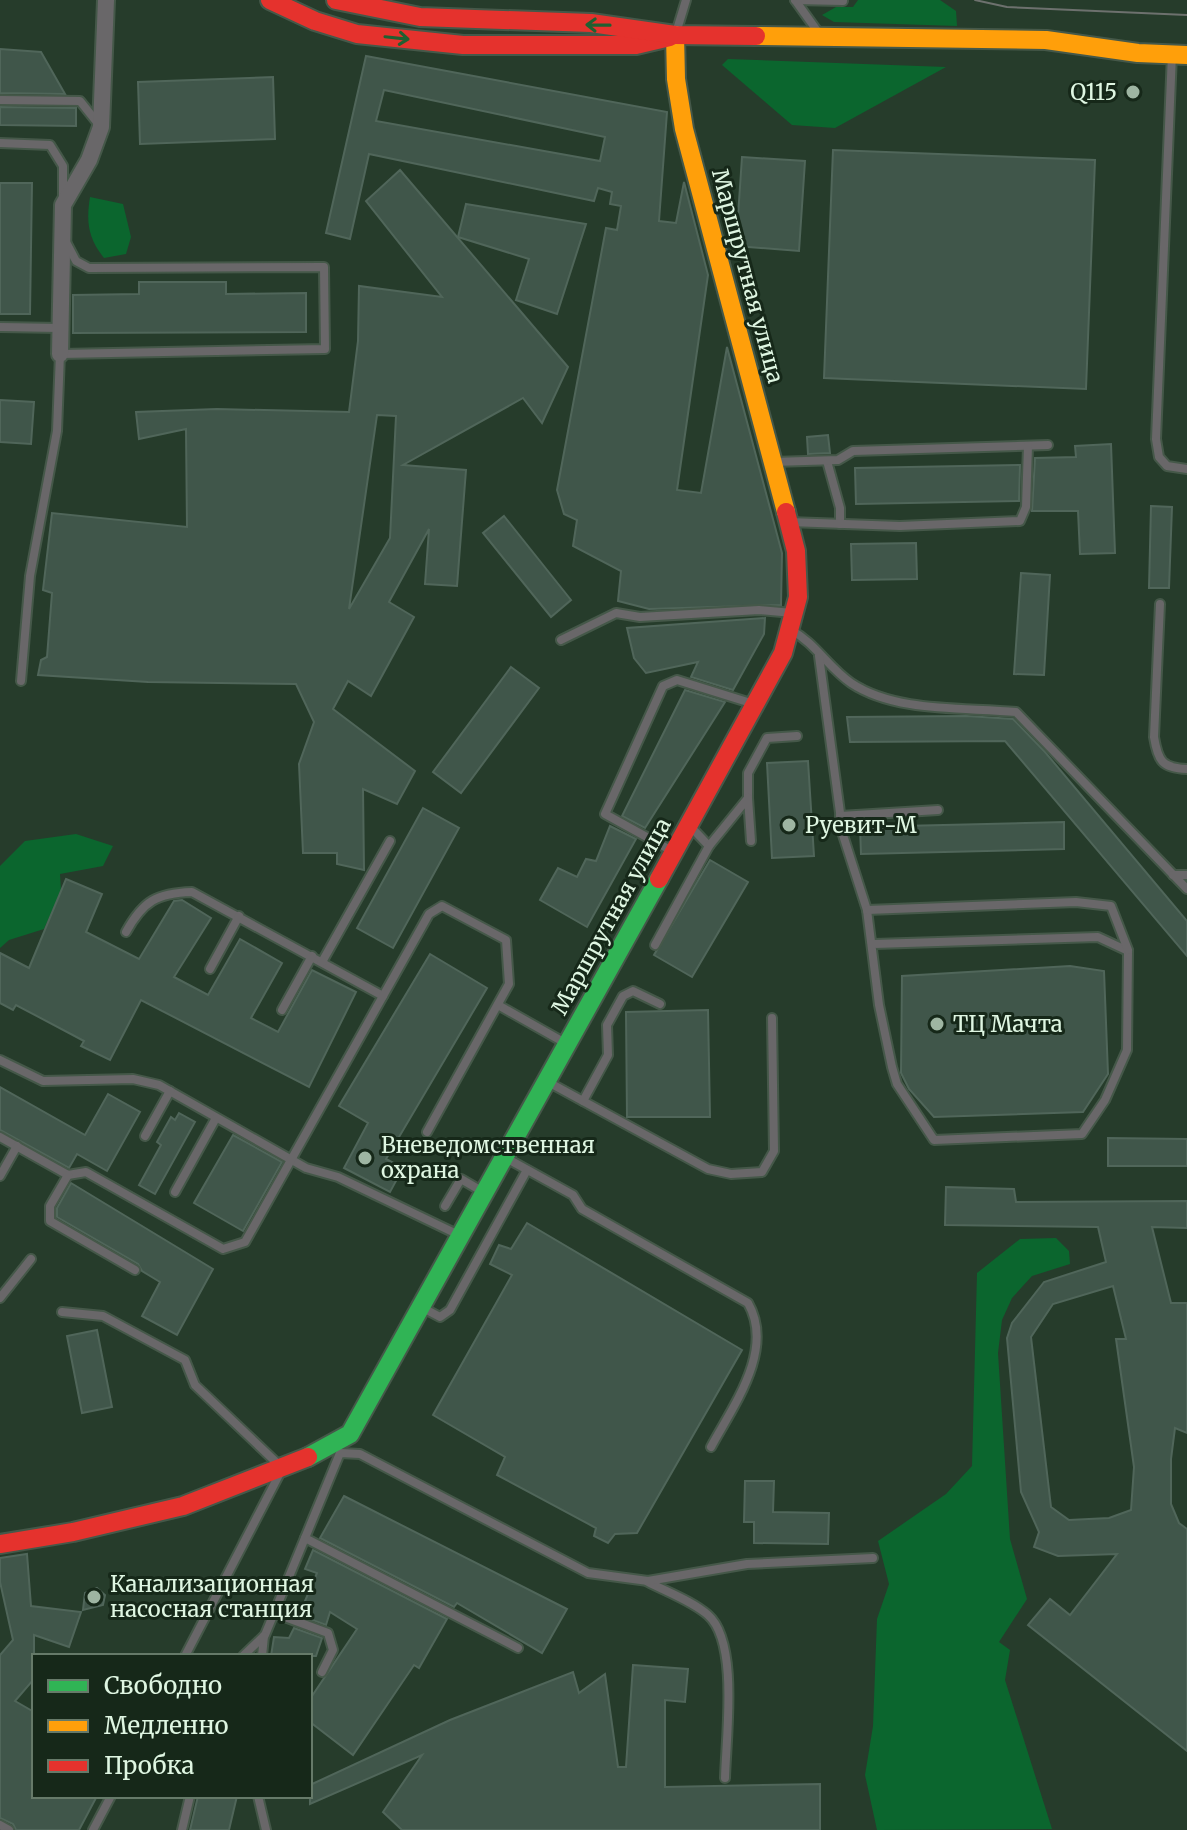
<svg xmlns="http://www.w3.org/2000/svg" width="1187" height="1830" viewBox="0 0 1187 1830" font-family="Merriweather,serif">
<rect width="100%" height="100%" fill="#263c2b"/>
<!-- green -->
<g fill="#0b662e">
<path d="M858,0h82l16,11 1,15 -123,-4 -12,-7 14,-8h17z"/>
<path d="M728,59l218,8 -111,61 -43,-3 -70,-60z"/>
<path d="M90,197l33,7 8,33 -5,17 -22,4c-16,-20 -18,-36 -14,-61z"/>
<path d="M76,834l37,12 -10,20 -43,8 1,17 -17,38 -35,11 -9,8v-82l25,-25z"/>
<path d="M1056,1238l13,13 1,13 -38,12 -20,22 -10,22 -4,33 12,186 17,60 -28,43 11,8 -5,30 47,149 -175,1 -12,-55 8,-49 4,-107 12,-35 -11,-43 68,-47 26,-28 5,-193 43,-34z"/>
</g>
<!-- building -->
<g fill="#40564a" stroke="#50665a" stroke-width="2" fill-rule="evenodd">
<path d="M0,49l41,3 24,42 -65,-1z"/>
<path d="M366,56l301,56 -8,109 17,2 8,-41 24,93 -31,215 24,3 26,-146 55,206 -1,52 -132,4 -31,-8 3,-30 -48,-25 4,-26 -13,-6 -7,-24 49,-262 11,2 4,-24 -11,-2 2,-12 -14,-4 -4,13 -225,-47 -19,85 -24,-6zM384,90l221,47 -5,24 -224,-40z"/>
<path d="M273,77l2,62 -135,5 -2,-62z"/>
<path d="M0,107l76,1v18l-76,-1z"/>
<path d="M833,150l262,10 -9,229 -262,-11z"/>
<path d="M742,157l63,4 -6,90 -63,-5z"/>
<path d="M400,170l168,197 -26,56 -19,-25 -120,67 63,5 -9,116 -32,-2 4,-55 -40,73 25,15 -43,79 -23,-15 -15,28 82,62 -18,33 -34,-15 1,81 -27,-6v-11h-34l-4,-89 15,-42 -18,-38 -148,-2 -110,-7 3,-15 6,-3 5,-64 -9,-3 9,-77 135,14 -1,-98 -47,10 -3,-27 81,-3 132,3 9,-71 1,-55 83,11 -76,-96zM377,415l19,1 -6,122 -41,71z"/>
<path d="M0,183h32l-2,131h-30z"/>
<path d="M466,204l120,20 -29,90 -41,-14 13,-41 -71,-22z"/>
<path d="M139,282h87v12l80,-1v39l-233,1v-38l66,-1z"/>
<path d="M0,400l34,2 -3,42 -31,-2z"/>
<path d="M828,435l2,18 -22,1 -1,-17z"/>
<path d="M1111,444l4,109 -35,1 -2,-43h-46l3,-53 41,-1 -1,-11z"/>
<path d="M1020,465l-1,36 -163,3 -1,-36z"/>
<path d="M1151,506l21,1 -3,81h-20z"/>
<path d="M504,516l67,84 -20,17 -68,-84z"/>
<path d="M916,543l1,36 -65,1 -1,-36z"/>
<path d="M1021,573l29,2 -6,100 -30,-1z"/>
<path d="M765,618l-1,16 -31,56 -42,-13 7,-15 -52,11 -12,-15 -7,-30z"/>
<path d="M511,667l28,21 -78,105 -28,-21z"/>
<path d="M685,690l40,12 -80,126 -23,-12z"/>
<path d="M967,716l46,3 32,33 142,169v35l-182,-215 -155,1 -3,-25z"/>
<path d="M808,761l6,95 -42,2 -5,-95z"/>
<path d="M423,808l36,20 -66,120 -36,-20z"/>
<path d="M1064,822v27l-203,5 -1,-27z"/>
<path d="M610,826l26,13 -49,88 -47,-27 18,-32 19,9 9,-18 10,2z"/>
<path d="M710,860l38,22 -56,95 -38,-22z"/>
<path d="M66,879l36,15 -16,38 53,27 35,-58 8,-1 29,18 -37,59 34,18 32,-56 42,24 -31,55 27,14 34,-62 44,22 -47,95 -168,-87 -31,60 -29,-14 3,-5 -68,-36 -3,5 -13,-7v-50l29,15z"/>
<path d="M430,954l57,34 -101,171 17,9 -13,24 -46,-24 24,-45 -29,-17z"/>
<path d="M1070,966l34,5 4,103 -25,38 -149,5 -25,-28 -8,-16 1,-97z"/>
<path d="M708,1010l2,107h-83l-1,-105z"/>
<path d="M0,1087l85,48 23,-41 32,18 -33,59 -30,-17 -8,14 -69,-38z"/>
<path d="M179,1113l16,9 -40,72 -16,-9 22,-40 -4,-3 14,-25 4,3z"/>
<path d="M233,1135l49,27 -39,69 -49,-28z"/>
<path d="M1108,1138l79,1v27h-79z"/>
<path d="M71,1183l142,86 -36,66 -35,-19 18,-34 -18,-11 -4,-7 -81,-47v-9z"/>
<path d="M946,1187l68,2 2,13 171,-1v27l-35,-1 19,76h16v130l-12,-5 -4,31v45l8,19 8,6v222l-159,-126 22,-26 20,16 47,-61 -59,2 -24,-9 5,-15 -18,-40 -14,-154 5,-15 32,-41 62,-20 -8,-35 -153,-2zM1113,1286l13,53h-10l18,128 -3,43 -22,8 -40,2 -18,-13 -20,-170 22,-33z"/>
<path d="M527,1223l215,127 -105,183 -22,1 -7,9 -14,-7 2,-8 -99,-53 8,-18 -72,-42 79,-140 -22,-11 9,-19 12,4z"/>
<path d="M97,1330l15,77 -30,6 -15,-77z"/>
<path d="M745,1481h29l-1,31 56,1 -1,31 -74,-1v-21h-10z"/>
<path d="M344,1496l223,113 -25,44 -85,-50 -3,4 -134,-69z"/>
<path d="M313,1550l134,69 -28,49 -5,-3 -61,90 -43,-33v-23l47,-70 -27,-17 -4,13 -27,-10 18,-42 -12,-4z"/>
<path d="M27,1554l4,52 50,6 -12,35 -35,-12v44l-19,22 19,11v84h63l-18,34h-63l-3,-6 -13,-6v-163l13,-15 -13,-58v-24z"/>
<path d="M97,1588l8,7 -2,10 -20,5 2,-17z"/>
<path d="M294,1628l28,10 -6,18h-45l3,-19 15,1z"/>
<path d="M633,1665l55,4 -3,33 -20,-2v87l155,-3v46h-418l-19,-18 39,-57 -112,49v-19l140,-65 123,-48 6,21 26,-19 13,93h8z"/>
<path d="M198,1796h39l-8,34h-39z"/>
</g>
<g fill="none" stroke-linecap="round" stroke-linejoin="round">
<!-- lane casing -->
<g stroke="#455849" stroke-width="12">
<g id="lane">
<path d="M795,0l48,1"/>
<path d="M795,0l23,32"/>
<path d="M676,33l10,-33"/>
<path d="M1172,54l-16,385 3,18 8,9 20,3"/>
<path d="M0,100l80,1 20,25"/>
<path d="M0,143l50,2 13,21v30"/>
<path d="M0,327l60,1"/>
<path d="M827,461l13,47v16"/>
<path d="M773,462l65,-2 15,-9 195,-6"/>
<path d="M789,522l111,4 120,-5 6,-14 2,-61"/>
<path d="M1160,604l-6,133c4,24 8,31 33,32"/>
<path d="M791,630c24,13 37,37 60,53 45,30 114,24 165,29l171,177"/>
<path d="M561,640l55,-27 24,4 119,-7 34,3"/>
<path d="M819,656l24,179 24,75 12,95 13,62 5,17 37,56 148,-6 23,-34 22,-50 1,-99 -30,-14 -224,7"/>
<path d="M21,681l9,-105 27,-145 3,-77 265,-5 -1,-82 -235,1 -13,-7 -10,-19"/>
<path d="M748,798v-25l19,-35 30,-2"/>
<path d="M840,816l98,-6"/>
<path d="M690,826l19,20"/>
<path d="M672,851l-67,-37 58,-128 14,-6 77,24"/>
<path d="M1173,875h14"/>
<path d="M867,910l209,-8 35,4 17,44"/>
<path d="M126,932c17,-31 31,-39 66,-40l191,104"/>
<path d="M655,945l54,-99 39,-48 3,43"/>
<path d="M322,962l68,-121"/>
<path d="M210,969l29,-53"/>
<path d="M498,1005l69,39"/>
<path d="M282,1010l30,-54"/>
<path d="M0,1060l43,21 90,-2 26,6 147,83 32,9 123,59"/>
<path d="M548,1082l160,87 23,5 31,-2 12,-21 -2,-133"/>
<path d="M583,1101l25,-46 -1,-30 16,-29 10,-5 27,13"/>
<path d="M145,1136l25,-45"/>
<path d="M0,1137l68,38 18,-3 137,77 22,-7 184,-328 13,-8 64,34 3,44 -82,148"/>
<path d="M506,1158l67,37 9,14 166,94c27,47 -15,103 -37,144"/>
<path d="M68,1175l-18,31v15l85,49"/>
<path d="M0,1176l17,-30"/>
<path d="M175,1192l41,-74"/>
<path d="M445,1206l16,-27 24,14"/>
<path d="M0,1298l31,-39"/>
<path d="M423,1308l17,9 10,-7 77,-140"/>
<path d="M62,1312l41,4 82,44 10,25 83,79"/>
<path d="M305,1538l213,110"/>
<path d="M648,1582c19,10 44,19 60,33 31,27 18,122 17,163"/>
<path d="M274,1613l54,20 5,17 -11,22"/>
<path d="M185,1656l94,-181"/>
<path d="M243,1656l22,-21 75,-182 20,1 228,119 60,8 99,-17 126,-6"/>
<path d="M262,1656l2,-20"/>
<path d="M258,1796l8,34"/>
<path d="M0,1825l9,5"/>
<path d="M93,1830l18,-34"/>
<path d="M182,1830l8,-34"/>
</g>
</g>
<!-- street casing -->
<g stroke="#455849" stroke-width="20">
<path id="street" d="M60,354l3,-149 26,-45 12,-33 5,-127"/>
</g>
<!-- fast casing -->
<g stroke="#455849" stroke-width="22">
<path id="fast" d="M308,1457l42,-23 309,-555"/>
</g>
<!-- slow casing -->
<g stroke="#455849" stroke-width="22">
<g id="slow">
<path d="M675,35l1,44 8,50 102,383"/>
<path d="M756,36l290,4 92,13 49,2"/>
</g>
</g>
<!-- jam casing -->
<g stroke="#455849" stroke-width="22">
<g id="jam">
<path d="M270,0l45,21 42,13 106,11h173l34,-8"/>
<path d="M336,0l84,17 171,6 84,12 81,1"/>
<path d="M659,879l124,-226 15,-56 -2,-46 -10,-39"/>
<path d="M0,1544l73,-12 110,-26 125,-49"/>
</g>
</g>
<!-- lane -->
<use href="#lane" stroke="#696769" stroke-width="8"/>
<!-- street -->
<use href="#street" stroke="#696769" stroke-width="16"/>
<!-- fast -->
<use href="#fast" stroke="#30b455" stroke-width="18"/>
<!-- slow -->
<use href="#slow" stroke="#ff9f0a" stroke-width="18"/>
<!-- jam -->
<use href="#jam" stroke="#e5322d" stroke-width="18"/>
<!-- tram -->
<path stroke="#6d716e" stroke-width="2" d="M975,0l32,7 180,8"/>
</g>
<!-- one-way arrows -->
<defs><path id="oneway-shaft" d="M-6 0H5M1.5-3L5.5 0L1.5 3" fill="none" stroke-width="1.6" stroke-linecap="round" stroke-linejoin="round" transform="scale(2)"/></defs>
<g stroke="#206031">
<use href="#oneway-shaft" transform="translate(598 25) rotate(-179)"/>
<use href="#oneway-shaft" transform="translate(397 38) rotate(6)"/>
</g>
<!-- markers -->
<g fill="#9eb5a2" stroke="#162819" stroke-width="3">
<circle cx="1133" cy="92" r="8"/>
<circle cx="789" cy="825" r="8"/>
<circle cx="937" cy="1024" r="8"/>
<circle cx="365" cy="1158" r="8"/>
<circle cx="94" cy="1597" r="8"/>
</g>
<g text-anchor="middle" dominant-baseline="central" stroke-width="6" stroke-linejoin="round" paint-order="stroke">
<!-- poi labels -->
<g font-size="22" fill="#dff6e2" stroke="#162819" text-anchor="start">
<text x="1117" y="92" text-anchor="end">Q115</text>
<text x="805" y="825">Руевит-М</text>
<text x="953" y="1024">ТЦ Мачта</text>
<text x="381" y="1145">Вневедомственная<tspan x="381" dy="25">охрана</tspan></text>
<text x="110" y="1584">Канализационная<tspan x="110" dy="25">насосная станция</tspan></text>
</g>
<!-- street labels -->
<g font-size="22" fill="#dff6e2" stroke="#162819">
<text transform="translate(748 276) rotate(75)">Маршрутная улица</text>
<text transform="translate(611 916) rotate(-61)">Маршрутная улица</text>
</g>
</g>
<!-- legend -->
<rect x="32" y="1654" width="280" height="144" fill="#162819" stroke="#667a69" stroke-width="2"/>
<rect x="48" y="1680" width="40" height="12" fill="#30b455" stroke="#667a69" stroke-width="2"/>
<text x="104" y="1694" font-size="24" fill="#dff6e2">Свободно</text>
<rect x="48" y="1720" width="40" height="12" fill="#ff9f0a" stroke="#667a69" stroke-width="2"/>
<text x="104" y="1734" font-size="24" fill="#dff6e2">Медленно</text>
<rect x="48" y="1760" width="40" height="12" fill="#e5322d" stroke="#667a69" stroke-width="2"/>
<text x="104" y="1774" font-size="24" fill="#dff6e2">Пробка</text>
</svg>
